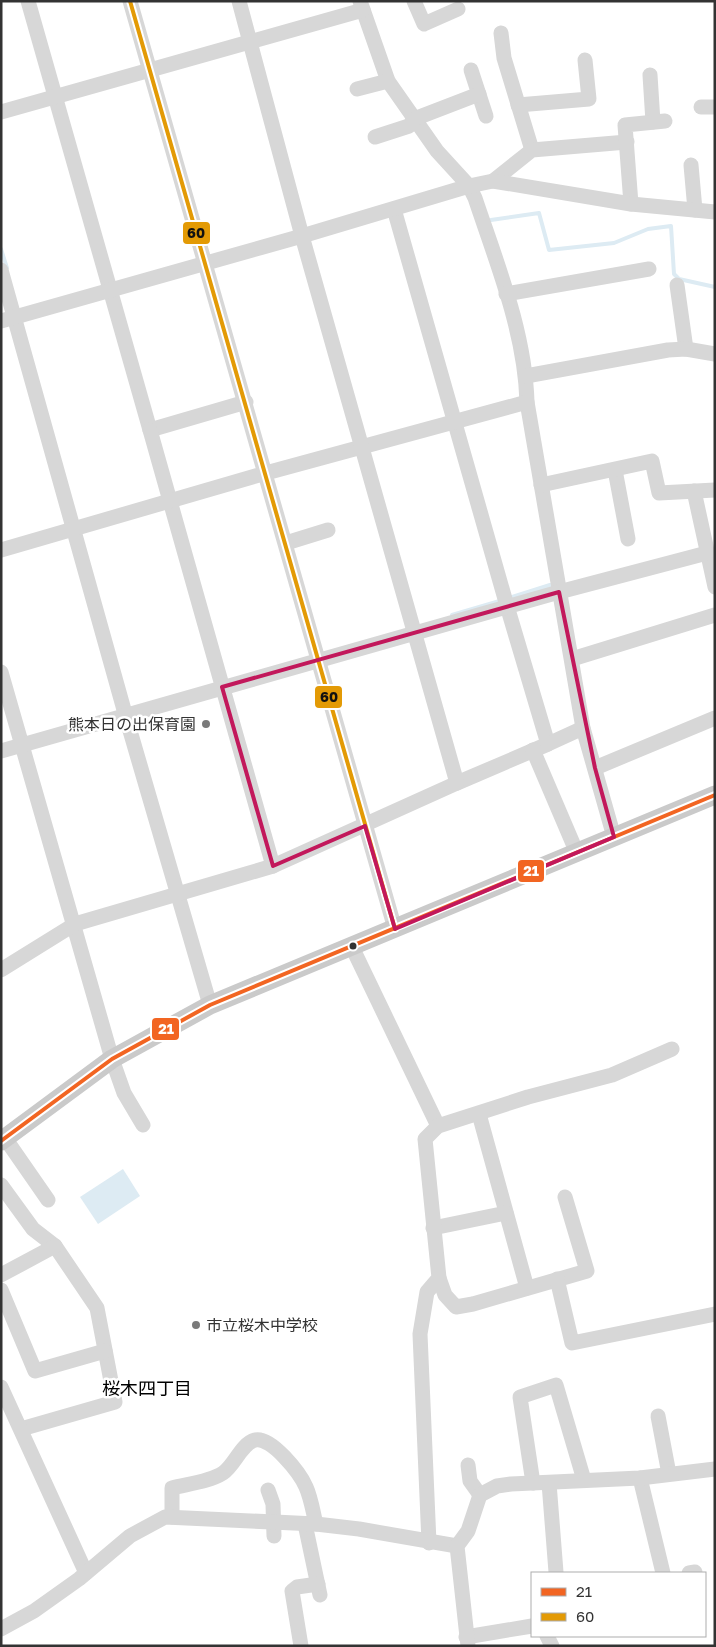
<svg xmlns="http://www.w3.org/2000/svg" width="716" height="1647" viewBox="0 0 716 1647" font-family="'Golos Text','Noto Sans JP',sans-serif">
<rect width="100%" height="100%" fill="#fff"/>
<!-- water -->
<path fill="#ddebf3" d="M123,1169l17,27 -42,28 -18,-27z"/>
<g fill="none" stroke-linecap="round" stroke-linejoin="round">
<!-- stream -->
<g stroke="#ddebf3" stroke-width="4">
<path d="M491,220l48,-7 10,37 65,-7 34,-14 23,-3 3,48 5,5 36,8"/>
<path d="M1,249l6,19"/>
<path d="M509,598l41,-13"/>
<path d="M452,615l51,-15"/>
</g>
<!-- minor -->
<g stroke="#d7d7d7" stroke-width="15">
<path d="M28,1l122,429 96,-28"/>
<path d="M130,1l265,928"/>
<path d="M360,1l28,80 49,70 32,35 6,12c22,66 50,134 52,204l56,326 31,109"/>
<path d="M414,1l10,23 34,-15"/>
<path d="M501,33l3,25 28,92"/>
<path d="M471,70l15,46"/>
<path d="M650,75l3,47"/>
<path d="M357,89l31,-8"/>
<path d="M518,105l71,-6 -4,-39"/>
<path d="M701,107h14"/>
<path d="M1,112l362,-102"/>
<path d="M375,137l34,-11 5,-7 65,-25"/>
<path d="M691,165l4,45"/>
<path d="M493,181l39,-31 95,-8"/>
<path d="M631,204l-6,-79 40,-4"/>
<path d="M394,209l113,397 41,138 -91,39"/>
<path d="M1,270l125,447 84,288"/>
<path d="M677,285l9,64"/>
<path d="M506,294l143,-25"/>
<path d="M1,321l301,-85 167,-50 24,-5 138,23 84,8"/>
<path d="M526,376l142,-26 18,-1 29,5"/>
<path d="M150,430l123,436"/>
<path d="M615,470l13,69"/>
<path d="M541,485l111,-24 7,32 56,-3"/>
<path d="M694,491l21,96"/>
<path d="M286,543l42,-13"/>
<path d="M1,550l265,-77 261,-71"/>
<path d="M572,659l143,-44"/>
<path d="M1,672l111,387 12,34 19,32"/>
<path d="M548,744l35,-16"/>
<path d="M533,750l44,103"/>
<path d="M1,751l558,-159 148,-39"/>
<path d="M595,768l120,-50"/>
<path d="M352,947l86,179"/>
<path d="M1,970l74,-46 198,-58 184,-83 -155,-547 -63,-235"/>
<path d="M479,1114l48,174"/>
<path d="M5,1138l43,62"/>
<path d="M1,1185l32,44 22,17 42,62 18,94 -94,27"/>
<path d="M433,1228l73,-15"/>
<path d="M1,1275l54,-29"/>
<path d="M439,1278l6,17 11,12 17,-3 114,-33 -22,-74"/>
<path d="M557,1279l15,64 143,-29"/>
<path d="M1,1290l34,81 70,-20"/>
<path d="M1,1387l85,186"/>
<path d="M658,1416l11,58"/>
<path d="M468,1465l2,16 10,14"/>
<path d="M640,1478l23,95"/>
<path d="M533,1483l-13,-86 36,-12 28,95"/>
<path d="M549,1483l7,89"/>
<path d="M268,1490l5,14 1,32"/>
<path d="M172,1517v-29c15,-4 37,-6 51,-15 12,-8 18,-29 32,-33 16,-4 45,33 51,47 5,11 7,25 10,37"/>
<path d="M305,1524l15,71"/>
<path d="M429,1543l-9,-209 7,-42 12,-14 -14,-139 13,-13 90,-29 84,-22 60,-26"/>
<path d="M689,1573l6,-1"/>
<path d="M1,1629l33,-18 45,-32 51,-43 35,-19 151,7 43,5 98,17"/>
<path d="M547,1636l5,10"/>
<path d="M466,1637l66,-11"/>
<path d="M301,1646l-9,-55 5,-4 21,-3"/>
<path d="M468,1646l-11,-100 11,-15 12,-36 17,-9 14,-2 129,-6 75,-9"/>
</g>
<!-- major -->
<path stroke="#cacaca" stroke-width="19" d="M1,1141l111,-82 98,-54 505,-210"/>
<!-- bus-1 casing -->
<g stroke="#fff" stroke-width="8">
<path id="bus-1" d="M1,1141l111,-82 98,-54 505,-210"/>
</g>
<!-- bus-2 casing -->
<g stroke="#fff" stroke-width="8">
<path id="bus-2" d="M130,1l265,928"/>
</g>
<!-- bus-1 -->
<use href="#bus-1" stroke="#f26522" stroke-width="4"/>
<!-- bus-2 -->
<use href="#bus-2" stroke="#e39a05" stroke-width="4"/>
</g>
<!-- marked area -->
<path fill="none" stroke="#c2185b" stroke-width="4" stroke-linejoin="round" d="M559,592l36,176 19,69 -219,92 -30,-103 -92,40 -51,-179z"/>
<!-- markers -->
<g fill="#7a7a7a" stroke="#fff" stroke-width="2">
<circle cx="206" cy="724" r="5"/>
<circle cx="196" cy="1325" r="5"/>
</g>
<circle fill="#333" stroke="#fff" stroke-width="2" cx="353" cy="946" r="4.5"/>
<g text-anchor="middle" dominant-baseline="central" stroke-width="5" stroke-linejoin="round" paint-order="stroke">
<!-- poi labels -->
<g font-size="16" fill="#333" stroke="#fff" text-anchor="end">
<text x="196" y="724">熊本日の出保育園</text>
<text x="206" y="1325" text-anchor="start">市立桜木中学校</text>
</g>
<!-- neighbourhood labels -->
<g font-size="18" fill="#000" stroke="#fff">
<text x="147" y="1388">桜木四丁目</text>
</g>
</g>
<g stroke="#fff" stroke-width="2">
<rect x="182" y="221" width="29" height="24" rx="5" fill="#e39a05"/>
<rect x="314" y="685" width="29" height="24" rx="5" fill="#e39a05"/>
<rect x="517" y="859" width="28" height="24" rx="5" fill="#f26522"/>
<rect x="151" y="1017" width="29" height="24" rx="5" fill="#f26522"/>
</g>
<g font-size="14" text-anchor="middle" font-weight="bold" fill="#fff">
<text x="531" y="876">21</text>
<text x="166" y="1034">21</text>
</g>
<g font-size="14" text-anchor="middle" font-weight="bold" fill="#111">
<text x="196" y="238">60</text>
<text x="329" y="702">60</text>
</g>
<!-- border -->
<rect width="716" height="1647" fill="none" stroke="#333333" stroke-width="5"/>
<!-- legend -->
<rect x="531" y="1572" width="175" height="65" fill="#ffffff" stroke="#adadad"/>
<rect x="541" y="1588" width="25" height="8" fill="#f26522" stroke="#adadad"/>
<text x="576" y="1597" font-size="15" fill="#333333">21</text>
<rect x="541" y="1613" width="25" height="8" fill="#e39a05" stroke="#adadad"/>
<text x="576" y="1622" font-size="15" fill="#333333">60</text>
</svg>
